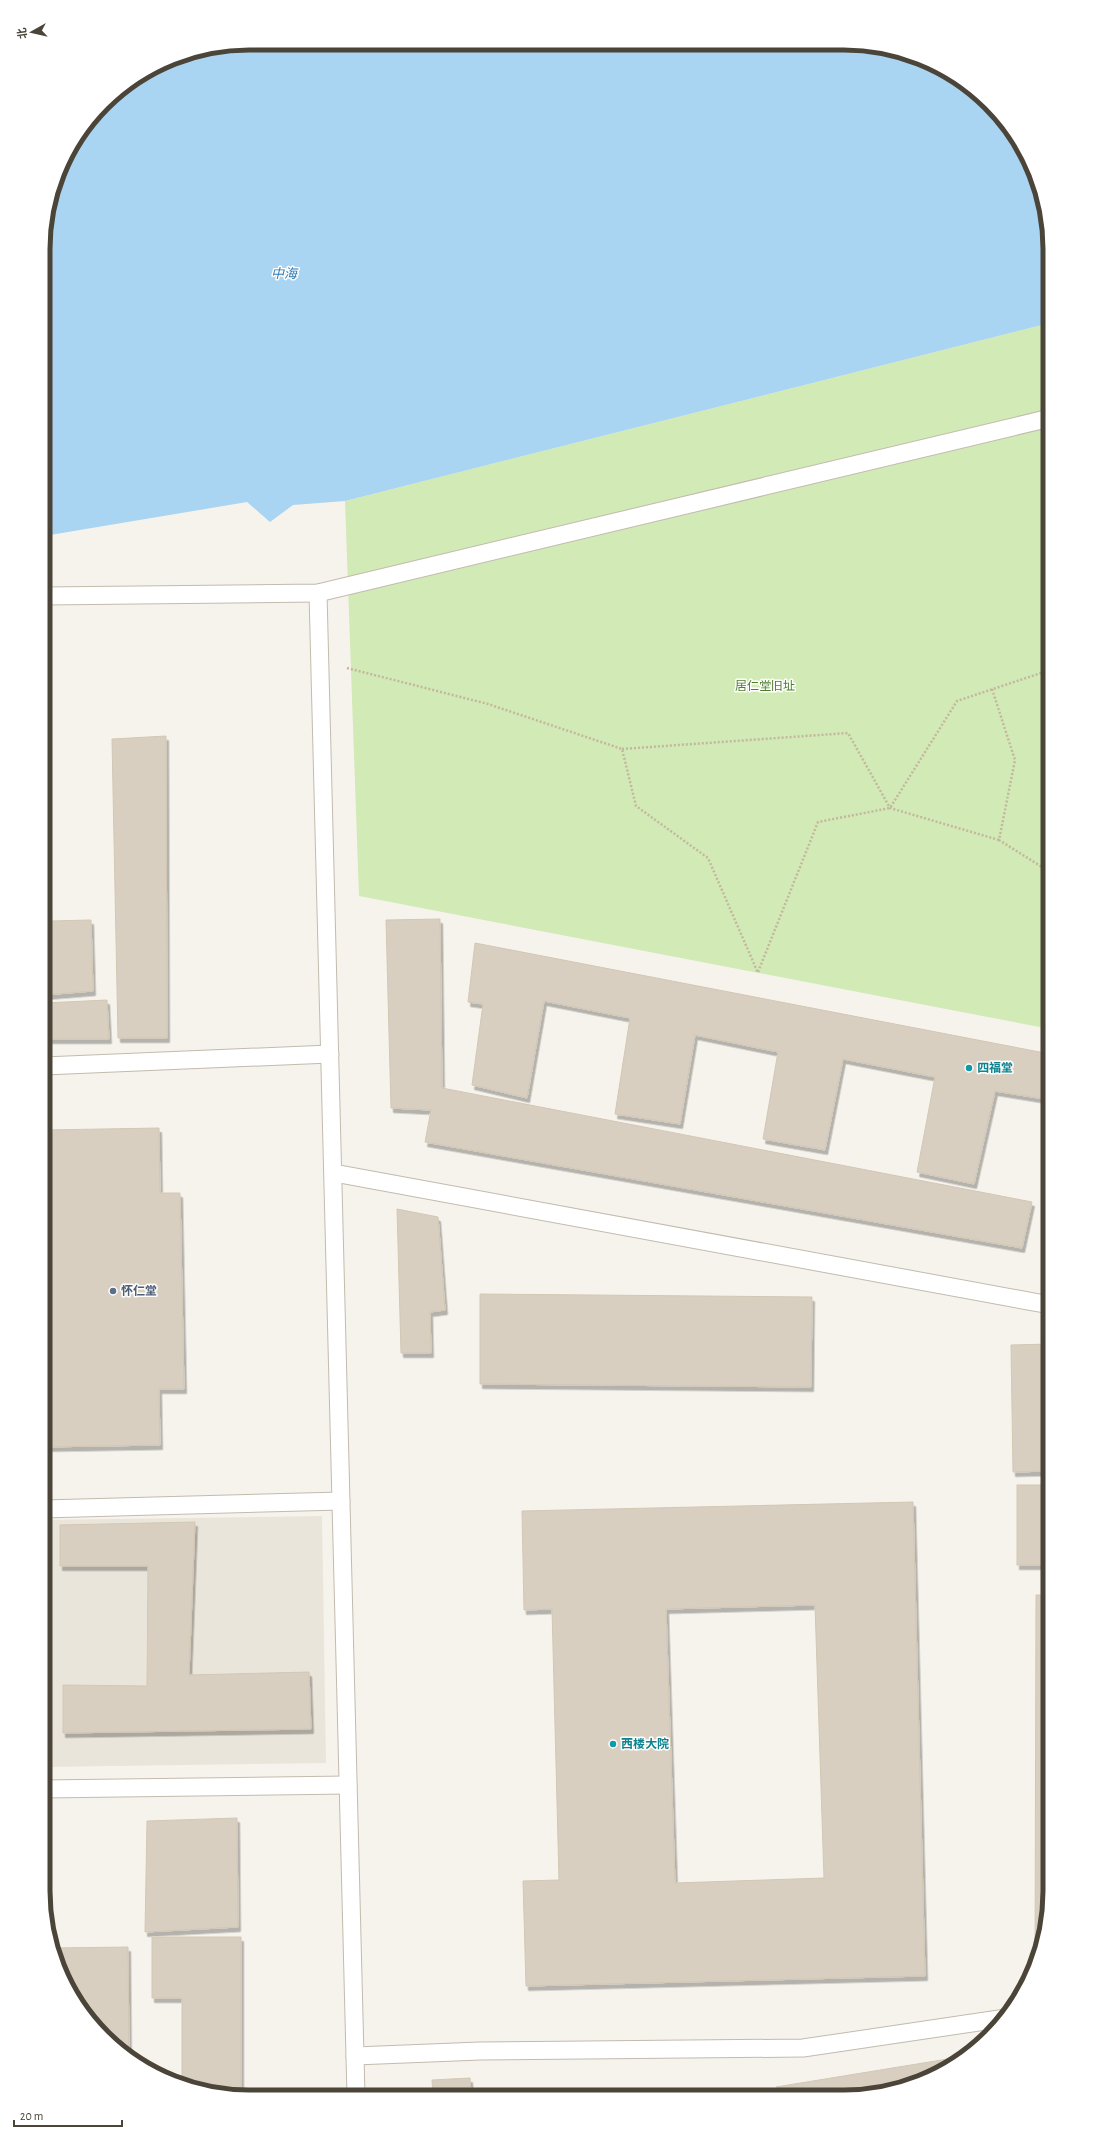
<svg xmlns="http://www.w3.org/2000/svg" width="1093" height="2140" viewBox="0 0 1093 2140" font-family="'Alegreya Sans','Noto Sans SC',sans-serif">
<defs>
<filter id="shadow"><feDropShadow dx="2.5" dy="4.5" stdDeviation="0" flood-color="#0004"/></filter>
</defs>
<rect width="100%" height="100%" fill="#f6f3ec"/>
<!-- residential -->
<path fill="#eae5da" d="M322,1516l4,247 -283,4v-247z"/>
<!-- green -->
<path fill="#d2eab5" d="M1050,323v706l-691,-133 -14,-395z"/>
<!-- water -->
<path fill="#a9d4f2" d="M249,43l635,4 52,17 44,30 35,41 24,48 11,66v74l-705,178 -52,4 -23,17 -23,-20 -203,34 1,-314 19,-65 49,-63 57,-35z"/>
<!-- building -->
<g fill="#d8cfc1" stroke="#d3c7b4" fill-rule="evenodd" filter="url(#shadow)">
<path d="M166,736l1,302h-49l-6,-299z"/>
<path d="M44,784l5,137 42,-1 2,71 -49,4z"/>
<path d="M440,919l2,169 590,114 -10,46 -597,-106 6,-32 -40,-2 -5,-188z"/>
<path d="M475,943l575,111v46l-55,-9 -21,93 -57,-12 18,-95 -92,-18 -18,91 -62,-11 15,-87 -83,-17 -15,89 -65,-10 15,-96 -86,-17 -17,97 -55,-13 11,-81 -15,-2z"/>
<path d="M107,1000l2,39h-65v-36z"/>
<path d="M159,1128l1,65h20l4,196h-25l1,56 -117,2 1,-317z"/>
<path d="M397,1209l41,8 7,93 -15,2 1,41h-30z"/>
<path d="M1050,1214v28h-5z"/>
<path d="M480,1294l332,3 -1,90 -331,-3z"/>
<path d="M1050,1344v127l-37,1 -2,-127z"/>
<rect x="1017" y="1485" width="33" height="80"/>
<path d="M913,1502l12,474 -399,10 -3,-105 36,-1 -7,-271 -28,1 -2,-99zM815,1605l9,273 -149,5 -9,-274z"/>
<path d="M195,1522l-6,153 120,-3 2,57 -248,4v-48l84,1 1,-120h-88v-41z"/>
<path d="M1036,1595h14v310l-15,62z"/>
<path d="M237,1818l1,109 -93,5 2,-111z"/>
<path d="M152,1937h89v158h-19l-40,-12v-85h-30z"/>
<path d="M128,1947l1,110 -16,-11 -35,-40 -24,-49 -2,-9z"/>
<path d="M966,2056l-7,6 -49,24 -66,11h-66l-2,-10z"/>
<path d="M470,2078l1,18h-38l-1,-16z"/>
</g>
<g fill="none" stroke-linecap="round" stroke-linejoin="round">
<!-- service casing -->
<g stroke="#c2bbae" stroke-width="19">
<g id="service">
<path d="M318,593l38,1503"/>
<path d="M44,596l274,-3 732,-175"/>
<path d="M44,1066l286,-12"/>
<path d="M334,1173l716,132"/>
<path d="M43,1509l298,-8"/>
<path d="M43,1789l305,-4"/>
<path d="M355,2056l125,-5 323,-3 203,-30"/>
</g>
</g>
<!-- path -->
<g stroke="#c4b79f" stroke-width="2.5" stroke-dasharray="2 2" stroke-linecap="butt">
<path d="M347,668l141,36 134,45 14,57 72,52 50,115"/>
<path d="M992,689l23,71 -16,80 51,32"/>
<path d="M622,749l226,-16 42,75 109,32"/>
<path d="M758,972l60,-150 72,-14 67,-107 93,-31"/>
</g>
<!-- service -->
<use href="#service" stroke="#fff" stroke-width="17"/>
</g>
<!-- markers -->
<g fill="#0f9aa8" stroke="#fff" stroke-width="1.5">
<circle cx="969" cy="1068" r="4"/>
<circle cx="613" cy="1744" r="4"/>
</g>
<circle fill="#5c6f8a" stroke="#fff" stroke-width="1.5" cx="113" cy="1291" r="4"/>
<g text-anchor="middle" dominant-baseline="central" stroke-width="3" stroke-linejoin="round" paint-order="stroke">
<!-- park labels -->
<g font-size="12" fill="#4a7f2a" stroke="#fff">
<text x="765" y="686">居仁堂旧址</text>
</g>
<!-- culture labels -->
<g font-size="12" font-weight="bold" fill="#0d838f" stroke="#fff" text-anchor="start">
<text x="977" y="1068">四福堂</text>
<text x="621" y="1744">西楼大院</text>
</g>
<!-- service labels -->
<g font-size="12" font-weight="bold" fill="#4e5e75" stroke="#fff" text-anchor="start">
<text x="121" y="1291">怀仁堂</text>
</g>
<!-- water labels -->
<g font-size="13" font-style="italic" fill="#2e7ab2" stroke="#fff">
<text x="284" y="274">中海</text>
</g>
</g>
<!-- crop -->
<path d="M0 0H1093V2140H0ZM249 50H844A199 199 0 0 1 1043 249V1891A199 199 0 0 1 844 2090H249A199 199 0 0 1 50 1891V249A199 199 0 0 1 249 50Z" fill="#fff" fill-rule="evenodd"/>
<path fill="none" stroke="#4b4439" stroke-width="5" d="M249 50H844A199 199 0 0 1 1043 249V1891A199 199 0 0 1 844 2090H249A199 199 0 0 1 50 1891V249A199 199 0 0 1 249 50Z"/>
<!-- north arrow -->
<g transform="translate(32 32) rotate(262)" stroke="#ffffff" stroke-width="3" paint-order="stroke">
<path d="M0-3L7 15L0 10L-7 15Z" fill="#4b4439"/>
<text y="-6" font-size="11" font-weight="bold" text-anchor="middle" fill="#4b4439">北</text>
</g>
<!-- scale -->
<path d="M14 2120v6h108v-6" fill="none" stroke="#4b4439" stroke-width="2"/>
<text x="20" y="2120" font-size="12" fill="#4b4439" stroke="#ffffff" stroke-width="3" paint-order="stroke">20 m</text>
</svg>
